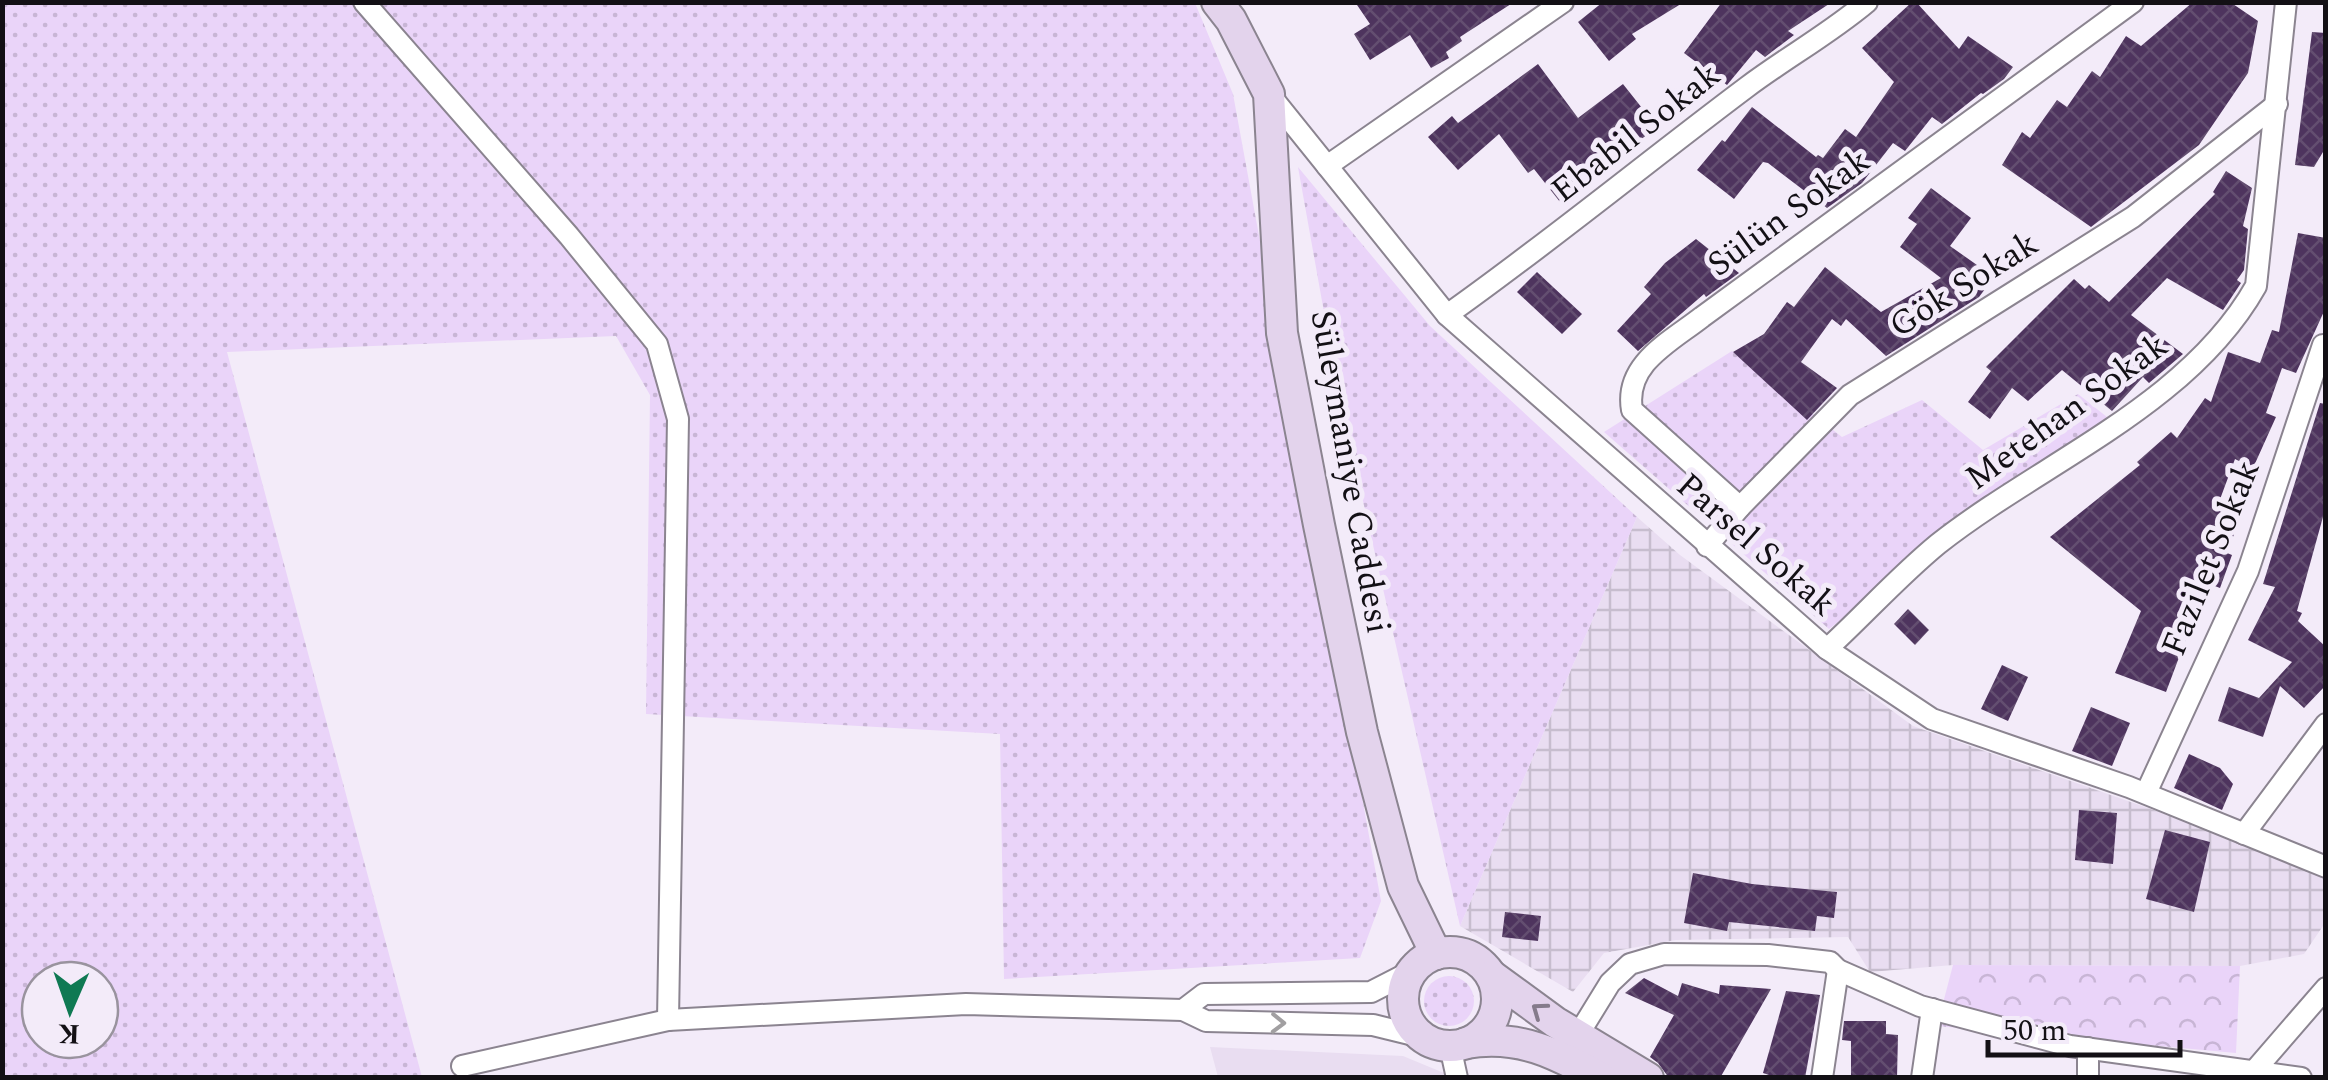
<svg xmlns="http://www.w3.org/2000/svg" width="2328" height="1080" viewBox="0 0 2328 1080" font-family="Spectral,serif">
<defs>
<pattern id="industrial-grid" width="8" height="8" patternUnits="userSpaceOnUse" patternTransform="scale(2.5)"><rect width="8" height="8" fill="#e9ddf1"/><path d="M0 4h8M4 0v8" fill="none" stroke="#c7bdce"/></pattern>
<pattern id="grass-dots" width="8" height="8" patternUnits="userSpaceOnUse" patternTransform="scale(2.5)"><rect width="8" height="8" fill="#ead4f9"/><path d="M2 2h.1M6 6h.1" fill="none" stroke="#c8b5d5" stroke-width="1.8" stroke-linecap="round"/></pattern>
<pattern id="park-crowns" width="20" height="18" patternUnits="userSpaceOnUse" patternTransform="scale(2.5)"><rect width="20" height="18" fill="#ead4f9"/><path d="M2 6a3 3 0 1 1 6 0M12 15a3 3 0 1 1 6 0" fill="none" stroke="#c8b5d5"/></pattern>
<pattern id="building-cross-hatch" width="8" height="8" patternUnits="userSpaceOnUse" patternTransform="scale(2.5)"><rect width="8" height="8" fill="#4e345e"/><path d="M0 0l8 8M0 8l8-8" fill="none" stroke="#634e70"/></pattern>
</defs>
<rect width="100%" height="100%" fill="#f3ebf9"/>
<!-- built -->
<path fill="#e9ddf1" d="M1210,1047l193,9 41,17 2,4h-228z"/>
<!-- industrial -->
<path fill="url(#industrial-grid)" d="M1637,517l43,38 233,171 412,144v53l-21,31 -64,12 -287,-1 -83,7 -22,-35 -172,3 -72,13 -31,39 -113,-66z"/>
<!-- grass -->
<g fill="url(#grass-dots)" fill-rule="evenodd">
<path d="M2,3h1193l38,91 148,807 -21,57 -356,21 -4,-245 -354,-20 4,-319 -34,-59 -389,16 195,725h-419zM40,980h60v60h-60z"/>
<path d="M1298,167l132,159 207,191 -177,409 -121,-530z"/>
<path d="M1732,351l110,86 80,-37 61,50 95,-56 29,23 -278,212 -225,-197z"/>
<circle cx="1449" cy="1001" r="25"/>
</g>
<!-- park -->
<path fill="url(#park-crowns)" d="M1953,965l287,1 -4,87 -299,-27z"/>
<!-- building -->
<g fill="url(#building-cross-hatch)">
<path d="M1355,2h159l-54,35 2,4 -16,11 3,6 -18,10 -21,-33 -40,25 -16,-26 16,-10z"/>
<path d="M1603,2h81l-52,32 4,5 -27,22 -31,-39z"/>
<path d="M1722,2h110l-44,29 6,4 -29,22 -9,-7 -29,35 -43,-32z"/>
<path d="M1912,2h4l43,47 9,-13 45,31 -9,12 -21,15 -2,-1 -39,31 -10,-7 -27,34 -12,-8 -31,40 -35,25 -59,-45 -5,-1 -29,37 -37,-29 25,-30 3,2 27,-35 64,50 2,-2 5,3 22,-29 11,8 38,-55 -32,-34z"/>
<path d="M2193,2h37l28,19 -10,52 -49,72 -108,82 -89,-62 20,-33 8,6 27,-38 10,7 25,-36 8,6 26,-41 15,10z"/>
<path d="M2312,32l14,1v114l-12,20 -19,-2z"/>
<path d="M1538,64l40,54 45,-34 34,43 -97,75 -26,-33 -6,4 -29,-39 -41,36 -30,-33 24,-21 6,7z"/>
<path d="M2226,171l26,17 -9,38 5,3 -4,41 -7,10 4,3 -18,27 -56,-32 -36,37 52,39 -34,29 -6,-6 -31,34 -50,-41 -34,31 -16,-13 -22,31 -22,-17 23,-31 -5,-4 88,-88 11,10 4,-4 20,17 106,-108 -2,-2z"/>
<path d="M1931,188l40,30 -21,28 44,31 -15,20 -93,59 -40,-37 -5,7 -9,-7 -31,43 36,26 -30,32 -74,-68 31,-18 23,-32 7,5 31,-40 56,45 60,-34 -41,-31 17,-23 -9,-6z"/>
<path d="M2298,233l28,5v69l-30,66 -14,-5 -16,45 10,4 -23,51 -18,-9 -19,51 24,8 -13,35 5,2 -12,33 -13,-5 -41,109 -51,-19 26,-62 -91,-74 90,-72 -3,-3 34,-30 6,6 28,-40 6,4 17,-50 32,11 12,-33 7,2z"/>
<path d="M1696,239l43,34 -33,24 -2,-3 -66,57 -21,-20 34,-37 -7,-7 21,-24z"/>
<path d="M1537,272l45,42 -20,20 -45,-42z"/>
<path d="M2320,403l6,1v102l-29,105 5,2 -4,8 28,26v38l-22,23 -24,-22 -17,51 -45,-16 11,-34 30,11 33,-36 -44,-22 27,-53 -12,-3z"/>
<path d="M1908,609l21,21 -14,15 -21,-21z"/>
<path d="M2002,665l26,12 -20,44 -27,-12z"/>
<path d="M2091,707l39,16 -18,43 -40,-15z"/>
<path d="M2189,754l31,14 13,16 -11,26 -48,-22z"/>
<path d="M2079,810l38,3 -4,51 -38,-4z"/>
<path d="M2165,830l45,12 -16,70 -48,-13z"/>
<path d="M1693,873l59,11 85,8 -3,26 -17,-2 -2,15 -86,-9 -2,9 -43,-8z"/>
<path d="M1505,912l36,4 -3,25 -36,-4z"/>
<path d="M1644,978l34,18 4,-13 37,11 1,-9 51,4 -51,89h-51l-11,-15 -8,-6 24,-42 -49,-22z"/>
<path d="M1786,991l34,4 -15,83h-27l-15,-5z"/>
<path d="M1844,1021h42v13l12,1 -1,43h-46v-37l-9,-1z"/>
</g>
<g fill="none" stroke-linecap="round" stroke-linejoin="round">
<!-- street casing -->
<g stroke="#8b8490" stroke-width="24">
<g id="street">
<path d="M364,2l205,234 88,108 21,75 -10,601"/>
<path d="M1270,95l177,220 380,334 105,70 197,68 197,80"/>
<path d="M1327,166l236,-164"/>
<path d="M1447,315c103,-73 200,-153 300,-228 40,-30 82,-53 120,-85"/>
<path d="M1740,507l-108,-97c-8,-46 38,-68 70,-93l431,-315"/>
<path d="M1707,546l33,-39 110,-112 283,-178 144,-113"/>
<path d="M1827,649c37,-34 72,-73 111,-105 104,-82 251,-139 318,-258l30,-284"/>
<path d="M2146,793l102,-222 75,-226h3"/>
<path d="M2244,834l82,-110"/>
<path d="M1183,1010l21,-16 167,-2 41,-21"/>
<path d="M1578,1035l32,-52 20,-19 34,-10 104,1 62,7 8,8 82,36 150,40 231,32"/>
<path d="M1450,1046l7,32"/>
<path d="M462,1066l206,-46 298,-16 217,6 23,11 167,4 49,12"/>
<path d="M2255,1070l71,-82"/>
<path d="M1822,1078l16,-108"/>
<path d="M1922,1078l10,-69"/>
<path d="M2088,1078v-30"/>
</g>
</g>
<!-- secondary casing -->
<g stroke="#8b8490" stroke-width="34">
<g id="secondary">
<path d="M1217,2l14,18 38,74 13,239 37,192 43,207 41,154 33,68"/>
<circle cx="1450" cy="999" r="47"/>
<path d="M1492,976l63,46 93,56"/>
<path d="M1466,1043c53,-9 89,10 135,35"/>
</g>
</g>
<!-- street -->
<use href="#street" stroke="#fff" stroke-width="20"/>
<!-- secondary -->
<use href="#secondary" stroke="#e3d3ec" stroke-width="30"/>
</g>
<!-- one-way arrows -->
<defs><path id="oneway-chevron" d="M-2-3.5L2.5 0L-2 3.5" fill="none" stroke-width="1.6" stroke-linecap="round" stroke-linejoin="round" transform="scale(2.5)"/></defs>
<use stroke="#857b8b" href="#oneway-chevron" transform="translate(1539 1010) rotate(-144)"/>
<use stroke="#a19fa1" href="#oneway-chevron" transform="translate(1278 1023) rotate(1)"/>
<g text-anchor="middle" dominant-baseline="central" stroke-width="10" stroke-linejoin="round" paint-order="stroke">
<!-- street labels -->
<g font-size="35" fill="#131015" stroke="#f3ebf9">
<text transform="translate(1636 133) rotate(-38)">Ebabil Sokak</text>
<text transform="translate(1789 213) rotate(-36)">Sülün Sokak</text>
<text transform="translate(1964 285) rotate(-32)">Gök Sokak</text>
<text transform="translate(2067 412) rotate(-36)">Metehan Sokak</text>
<text transform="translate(1350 472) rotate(80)">Süleymaniye Caddesi</text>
<text transform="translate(1756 545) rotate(41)">Parsel Sokak</text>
<text transform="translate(2211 558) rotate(-68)">Fazilet Sokak</text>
</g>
</g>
<!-- border -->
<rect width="2328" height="1080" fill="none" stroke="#131015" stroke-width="10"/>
<!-- north arrow -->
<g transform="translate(70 1010) rotate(182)"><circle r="48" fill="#f3ebf9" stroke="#99939e" stroke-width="2.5"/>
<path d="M0-8L18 38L0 25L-18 38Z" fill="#0f7953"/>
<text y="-15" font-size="28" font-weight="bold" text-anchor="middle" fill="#131015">K</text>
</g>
<!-- scale -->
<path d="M1988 1040v15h192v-15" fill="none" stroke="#131015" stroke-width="5"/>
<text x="2003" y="1040" font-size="30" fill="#131015" stroke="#f3ebf9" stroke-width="8" paint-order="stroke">50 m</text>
</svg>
